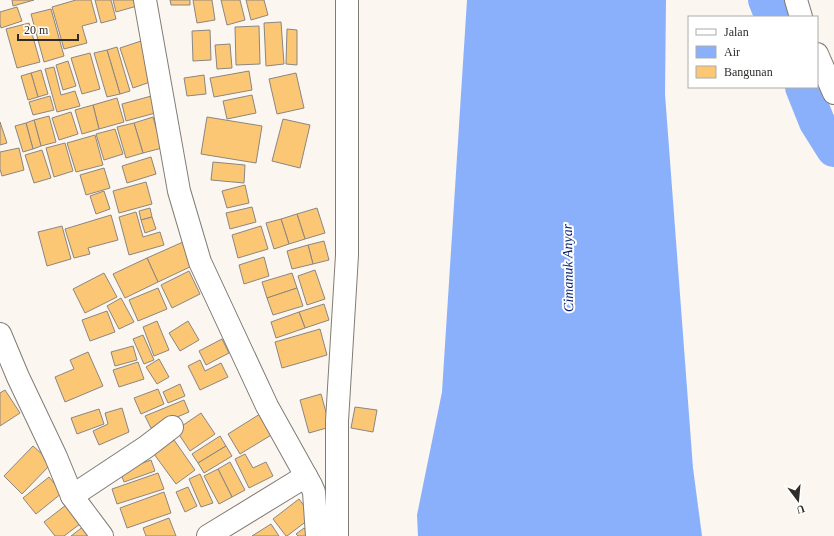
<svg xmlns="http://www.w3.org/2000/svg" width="834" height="536" viewBox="0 0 834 536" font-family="Georgia,serif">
<rect width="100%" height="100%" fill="#fbf6ef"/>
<!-- water -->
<path fill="#8bb0fb" d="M467,0h199l-1,94 28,374 9,68h-284l-1,-21 25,-123z"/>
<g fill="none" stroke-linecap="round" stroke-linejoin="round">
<!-- river -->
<g stroke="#8bb0fb" stroke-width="36">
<path d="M766,0l7,17"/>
<path d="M803,87l14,35 17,27"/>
</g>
</g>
<!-- building -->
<g fill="#fcc775" stroke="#8b8680">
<path d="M12,0h22l-21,6z"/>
<path d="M76,0h15l6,22 -15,4 5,17 -23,6 -12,-42z"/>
<path d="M95,0h16l5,19 -15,4z"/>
<path d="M113,0h22l2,6 -21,6z"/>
<path d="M170,0h20v5h-19z"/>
<path d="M193,0h19l3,20 -18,3z"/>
<path d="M221,0h19l5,20 -18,5z"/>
<path d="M246,0h18l4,15 -17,5z"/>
<path d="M17,7l5,14 -21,7 -1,-4v-12z"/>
<path d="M51,9l13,47 -20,6 -13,-48z"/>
<path d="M281,22l3,42 -18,2 -2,-43z"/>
<path d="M29,23l11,39 -23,6 -11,-39z"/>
<path d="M259,26l1,38 -24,1 -1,-38z"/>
<path d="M287,29l10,1v35l-11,-1z"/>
<path d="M210,30l1,30 -18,1 -1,-30z"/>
<path d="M141,41l12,40 -20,7 -13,-40z"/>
<path d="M230,44l2,24 -15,1 -2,-24z"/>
<path d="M117,47l13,44 -10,3 -13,-44z"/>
<path d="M107,50l13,44 -13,3 -13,-44z"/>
<path d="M90,53l10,36 -18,5 -11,-36z"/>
<path d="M68,61l8,25 -13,4 -7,-25z"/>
<path d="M54,67l7,28 14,-4 5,15 -23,6 -12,-43z"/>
<path d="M41,70l7,24 -10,3 -7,-24z"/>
<path d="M249,71l3,19 -38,7 -4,-19z"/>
<path d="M31,73l7,24 -10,3 -7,-24z"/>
<path d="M296,73l8,35 -27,6 -8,-35z"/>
<path d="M204,75l2,19 -19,2 -3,-18z"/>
<path d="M155,95l4,17 -33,9 -4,-17z"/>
<path d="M252,95l4,18 -29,6 -4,-18z"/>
<path d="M50,96l4,14 -21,5 -4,-13z"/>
<path d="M117,98l7,24 -25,7 -6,-24z"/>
<path d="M93,105l6,24 -17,5 -7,-24z"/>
<path d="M71,112l7,22 -19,6 -7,-22z"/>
<path d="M49,116l7,26 -15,4 -7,-26z"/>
<path d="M153,117l9,31 -19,5 -9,-30z"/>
<path d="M207,117l55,9 -6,37 -55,-9z"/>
<path d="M283,119l27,6 -10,43 -28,-7z"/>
<path d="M34,120l7,26 -8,3 -7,-26z"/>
<path d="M0,122l7,21 -7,2z"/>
<path d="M26,123l7,26 -10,3 -8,-26z"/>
<path d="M134,123l9,30 -17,5 -9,-31z"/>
<path d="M115,129l8,25 -19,6 -8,-26z"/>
<path d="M95,135l8,30 -27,7 -9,-29z"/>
<path d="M65,143l8,28 -19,6 -8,-29z"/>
<path d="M19,148l5,22 -22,6 -2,-7v-17z"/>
<path d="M42,150l9,28 -17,5 -9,-28z"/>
<path d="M151,157l5,17 -29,9 -5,-17z"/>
<path d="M213,162l32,3 -1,18 -33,-3z"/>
<path d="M104,168l6,20 -24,7 -6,-20z"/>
<path d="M146,182l6,22 -33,9 -6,-22z"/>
<path d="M245,185l4,18 -22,5 -5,-17z"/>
<path d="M104,191l6,18 -14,5 -6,-18z"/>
<path d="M252,207l4,15 -26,7 -4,-16z"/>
<path d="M150,208l2,9 -11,3 -2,-9z"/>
<path d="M317,208l8,25 -20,6 -8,-25z"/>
<path d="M136,212l7,25 17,-5 4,13 -35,10 -10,-38z"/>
<path d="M297,214l8,25 -16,5 -8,-25z"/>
<path d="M111,215l7,25 -30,8 2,6 -16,4 -9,-29z"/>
<path d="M152,217l4,12 -11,4 -4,-13z"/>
<path d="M281,219l8,25 -15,5 -8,-26z"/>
<path d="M62,226l9,33 -24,7 -9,-34z"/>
<path d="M261,226l7,23 -30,9 -6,-23z"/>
<path d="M324,241l5,19 -16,4 -5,-19z"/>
<path d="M183,242l11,23 -36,17 -11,-24z"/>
<path d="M308,245l5,19 -21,5 -5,-18z"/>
<path d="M264,257l5,19 -25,8 -5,-19z"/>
<path d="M147,258l11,24 -33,16 -12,-24z"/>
<path d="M315,270l10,29 -18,6 -9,-29z"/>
<path d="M189,271l11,23 -28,14 -11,-23z"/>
<path d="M104,273l13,24 -32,16 -12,-24z"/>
<path d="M292,273l5,15 -30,10 -5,-16z"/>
<path d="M158,288l9,21 -29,12 -9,-21z"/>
<path d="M297,288l6,18 -30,9 -6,-17z"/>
<path d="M121,298l13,24 -15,7 -12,-23z"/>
<path d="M324,304l5,16 -24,8 -6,-16z"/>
<path d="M107,311l8,21 -25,9 -8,-21z"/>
<path d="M299,312l6,16 -29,10 -5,-16z"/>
<path d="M157,321l12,29 -15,6 -11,-29z"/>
<path d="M188,321l11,19 -19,11 -11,-18z"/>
<path d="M320,329l7,26 -45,13 -7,-26z"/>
<path d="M143,335l11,25 -10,4 -11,-25z"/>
<path d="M222,339l7,14 -23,12 -7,-14z"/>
<path d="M133,346l4,14 -22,6 -4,-14z"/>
<path d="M88,352l15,34 -38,16 -10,-25 19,-8 -4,-9z"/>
<path d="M159,359l10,18 -12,7 -11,-17z"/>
<path d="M200,360l5,11 16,-8 7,14 -28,13 -12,-24z"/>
<path d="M138,362l6,17 -25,8 -6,-17z"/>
<path d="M180,384l5,12 -17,7 -5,-11z"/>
<path d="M158,389l6,15 -23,10 -7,-16z"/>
<path d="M5,390l15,23 -20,13v-33z"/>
<path d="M321,394l9,33 -21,6 -9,-33z"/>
<path d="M184,400l5,12 -38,16 -6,-12z"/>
<path d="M355,407l22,3 -4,22 -22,-4z"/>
<path d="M122,408l7,24 -30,13 -6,-14 15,-7 -3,-11z"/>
<path d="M99,409l5,15 -27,10 -6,-16z"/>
<path d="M201,413l14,21 -25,17 -14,-21z"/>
<path d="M260,414l13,20 -33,20 -12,-20z"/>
<path d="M220,436l6,10 -28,17 -6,-9z"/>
<path d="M174,440l21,30 -19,14 -22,-30z"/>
<path d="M33,446l19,17 -30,31 -18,-18z"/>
<path d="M226,446l6,10 -28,17 -6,-10z"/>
<path d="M245,454l8,14 13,-6 7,14 -24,12 -14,-29z"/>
<path d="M151,460l4,11 -31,11 -4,-11z"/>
<path d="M230,462l15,28 -13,7 -14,-28z"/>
<path d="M218,469l14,28 -13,7 -15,-28z"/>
<path d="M158,473l6,16 -47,15 -5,-15z"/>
<path d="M200,474l13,29 -12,4 -12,-28z"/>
<path d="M49,477l13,16 -26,21 -13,-16z"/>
<path d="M188,487l9,19 -12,6 -9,-20z"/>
<path d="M164,492l7,21 -44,15 -7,-20z"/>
<path d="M299,499l13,18 -25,19h-1l-13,-17z"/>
<path d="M66,505l14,19 -16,12h-9l-11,-14z"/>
<path d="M169,518l7,18h-30l-3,-8z"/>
<path d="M271,524l8,12h-27z"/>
<path d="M84,526l8,10h-21z"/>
<path d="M304,528l6,8h-12l-2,-2z"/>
</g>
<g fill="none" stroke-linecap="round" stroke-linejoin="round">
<!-- minor casing -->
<g stroke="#807b75" stroke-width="24">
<g id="minor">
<path d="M145,0l34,191 21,71 67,144 44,79 3,7 3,44"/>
<path d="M796,0l5,17"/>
<path d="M817,54l17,39"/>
<path d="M0,334l18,43 38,80 16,39 30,40"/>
<path d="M72,496l74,-49 26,-20"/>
<path d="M208,536l98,-60"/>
<path d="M337,536v-115l10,-166v-255"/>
</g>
</g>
<!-- minor -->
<use href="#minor" stroke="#fff" stroke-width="22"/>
</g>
<g text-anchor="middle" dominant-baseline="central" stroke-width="4" stroke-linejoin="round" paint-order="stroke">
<!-- water labels -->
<g font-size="14" font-style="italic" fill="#011c6f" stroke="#fff">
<text transform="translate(568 268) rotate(-91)">Cimanuk Anyar</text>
</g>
</g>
<!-- legend -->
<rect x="688" y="16" width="130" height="72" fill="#ffffff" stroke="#acabaa"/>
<rect x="696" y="29" width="20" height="6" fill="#ffffff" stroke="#acabaa"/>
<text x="724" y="36" font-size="12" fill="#2f2d2a">Jalan</text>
<rect x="696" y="46" width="20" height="12" fill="#8bb0fb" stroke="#acabaa"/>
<text x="724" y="56" font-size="12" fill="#2f2d2a">Air</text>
<rect x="696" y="66" width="20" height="12" fill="#fcc775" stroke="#acabaa"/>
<text x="724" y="76" font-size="12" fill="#2f2d2a">Bangunan</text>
<!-- north arrow -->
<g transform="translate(798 500) rotate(164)" stroke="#ffffff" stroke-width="3" paint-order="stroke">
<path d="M0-3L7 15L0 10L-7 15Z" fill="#2f2d2a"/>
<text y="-6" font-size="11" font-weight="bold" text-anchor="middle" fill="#2f2d2a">U</text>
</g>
<!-- scale -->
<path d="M18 34v6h60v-6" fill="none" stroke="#2f2d2a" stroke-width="2"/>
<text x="24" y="34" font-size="12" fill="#2f2d2a" stroke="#ffffff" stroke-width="3" paint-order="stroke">20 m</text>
</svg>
